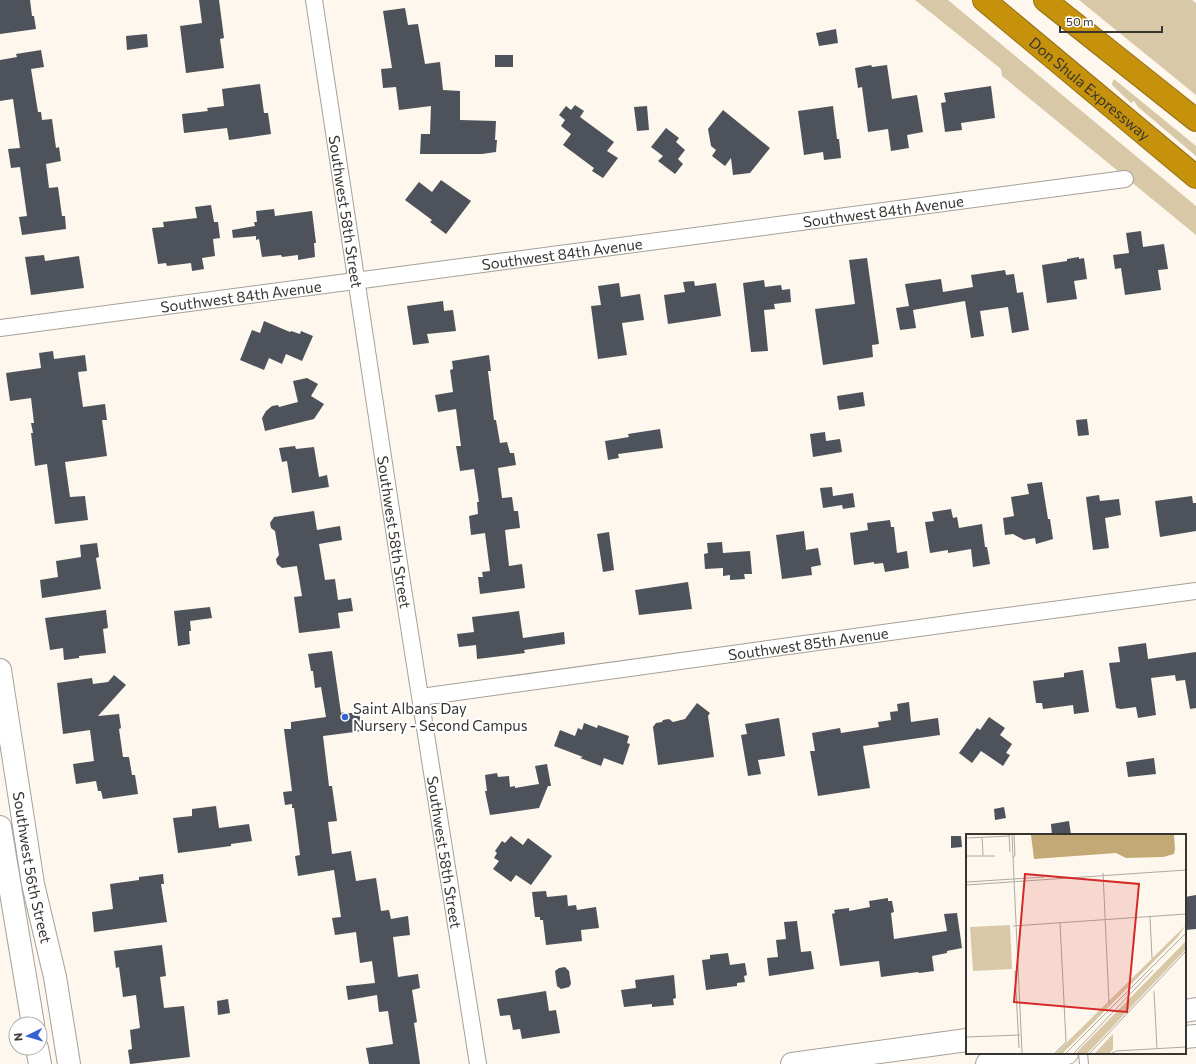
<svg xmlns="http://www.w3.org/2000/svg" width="1196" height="1064" viewBox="0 0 1196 1064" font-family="Commissioner,sans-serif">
<rect width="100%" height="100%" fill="#fdf7ed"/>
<!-- green -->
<g fill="#d9c8a7">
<path d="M915,0h33l248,206v29l-194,-159 -1,-7z"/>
<path d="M1079,0h113l4,3v92z"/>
<path d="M1114,79l82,67v10l-58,-49 -4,-6 -3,2 -19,-18v-2z"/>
</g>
<!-- building -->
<g fill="#4e525a">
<path d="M0,0h30l2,16h2l2,13 -36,5z"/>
<path d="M199,0h20l5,38 -4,1 4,29 -38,5 -6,-47 22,-3z"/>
<path d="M405,8l3,17 10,-1 7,40 15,-2 3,28 17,1v29l36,1 -1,19h2l-1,12 -14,2h-62l1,-20h9l1,-28 -32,4 -3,-23 -13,1 -2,-19 11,-1 -9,-57z"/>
<path d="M836,29l2,14 -19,3 -3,-13z"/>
<path d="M147,34l1,13 -21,3 -1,-14z"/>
<path d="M41,50l3,17 -13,2 7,43h3l1,8 10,-1 4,29 3,-1 2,14 -15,3 3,24 9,-1 4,29h3l1,13 -44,6 -3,-18 8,-1 -7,-49 -9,1 -3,-19 12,-1 -7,-49 -13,2v-41l17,-3 -1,-3z"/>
<rect x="495" y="55" width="18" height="12"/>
<path d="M871,65l1,2 15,-2 5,34 25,-4 6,37 -16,3 2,13 -18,3 -3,-22 -20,3 -6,-45 -4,1 -3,-20z"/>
<path d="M260,84l4,29h4l3,21 -42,6 -2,-12 -43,5 -2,-19 26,-3 -1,-3 17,-2 -2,-17z"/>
<path d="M991,86l4,32 -34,5 1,7 -17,2 -4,-29 5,-1 -2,-9z"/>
<path d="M575,105l9,6 -4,6 34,25 -7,9 11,7 -15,20 -11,-7 2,-3 -31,-23 8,-11 -10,-8 4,-6 -6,-5 7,-9 5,4z"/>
<path d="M647,106l2,24 -12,1 -3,-24z"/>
<path d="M833,106l4,33h2l2,19 -17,2 -1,-8 -19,3 -6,-44z"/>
<path d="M723,110l47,38 -20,25 -17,2 -2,-17 -6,8 -13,-10 4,-6 -5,-4 -3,-17z"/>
<path d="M666,128l13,10 -3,4 9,8 -7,9 5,5 -8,10 -17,-13 5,-5 -12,-9z"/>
<path d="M441,180l30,21 -25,33 -16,-12 2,-2 -27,-20 14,-18 13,10z"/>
<path d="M211,205l3,17h4l2,16 -7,1 2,17 -13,2 2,11 -12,2 -1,-8 -24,3 -1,-3 -8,1 -6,-36 12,-1 -1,-5 34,-4 -2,-11z"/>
<path d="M274,209l1,7 37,-5 4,32h-2l1,14 -17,3v-5l-16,2 -1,-2 -19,2 -3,-18 -3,1v-4l-23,2 -1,-8 23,-4 -1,-4h3l-1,-11z"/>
<path d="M1141,231l2,16 21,-3 4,25 -10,1 3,20 -36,5 -4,-27 -6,1 -2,-14 16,-2 -3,-20z"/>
<path d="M44,255l1,6 34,-5 5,32 -53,7 -6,-38z"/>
<path d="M1079,257v2l5,-1 3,21 -13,2 3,18 -30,4 -5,-38 25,-4v-2z"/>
<path d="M867,258l12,86 -7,1 1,12 -50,8 -8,-56 40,-5 -6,-44z"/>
<path d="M1005,270l1,5 8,-1 3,19 6,-1 6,38 -17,3 -4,-26 -28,4 4,25 -13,2 -6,-37 -52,9 3,18 -16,2 -4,-22 13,-2 -4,-22 36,-5 2,13 30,-5 -2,-12z"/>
<path d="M764,280l1,7 16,-2 1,5 8,-1 1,13 -17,2 1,5 -11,1 4,41 -17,1 -8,-69z"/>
<path d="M694,281l1,5 21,-3 5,33 -53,8 -4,-29 21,-3 -2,-10z"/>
<path d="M619,283l2,14 19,-3 4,26 -22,3 5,32 -29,4 -7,-53 10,-1 -3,-19z"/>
<path d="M443,301l1,10 9,-1 3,21 -29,3 2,9 -16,2 -6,-39z"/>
<path d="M264,321l26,11 1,-1 9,3 1,-3 12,5 -11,25 -16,-7 -4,10 -13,-6 -5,12 -24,-10 12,-30 8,3z"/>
<path d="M53,351l1,8 31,-4 2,16 -9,1 5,35 22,-3 2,16h-5l5,36 -42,6 5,35 15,-1 3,24 -33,4 -8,-60 -12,2 -4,-33h2l-2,-10h3l-3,-25 -21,3 -4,-28 35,-5 -2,-15z"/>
<path d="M489,355l2,16h-3l6,49h2l4,23 7,-1 3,11h4l2,12 -18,3 4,30 10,-1 2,14h4l2,17 -15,2 4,36 13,-2 3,24 -45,6 -2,-17h5l-1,-5 8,-1 -5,-38 -14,2 -2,-19 9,-2 -1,-12h2l-5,-33 -14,2 -4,-25h5l-5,-37 -18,3 -3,-17 18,-3 -3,-22 3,-1 -1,-8z"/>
<path d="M307,378l11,6 -7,12 13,8 -10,15 -49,12 -3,-13 4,-7 6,-5 6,-1 1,2 19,-5 -5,-21z"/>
<path d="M863,392l2,14 -26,4 -2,-14z"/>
<path d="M1087,419l2,16 -11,1 -2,-16z"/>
<path d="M660,429l3,19 -45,6 1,4 -11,2 -3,-19 24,-4 -1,-3z"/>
<path d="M825,432l1,9 14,-2 2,13 -29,5 -3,-23z"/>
<path d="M295,446l1,3 18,-2 5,30 8,-2 2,12 -37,6 -5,-32 -5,1 -3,-14z"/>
<path d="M1042,482l6,37h2l3,20 -17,5 -1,-6 -11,2 -11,-6 -8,1 -2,-17 11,-2 -3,-19 18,-3 -2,-10z"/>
<path d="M832,487l1,9 20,-3 2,14 -12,2 -1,-4 -19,3 -3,-20z"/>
<path d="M1099,495l1,6 19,-2 2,16 -16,3 4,30 -16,2 -7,-53z"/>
<path d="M1192,496l1,7h3v28l-36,6 -5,-36z"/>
<path d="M951,509l2,9 4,-1 2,11 23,-4 3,23h2l3,17 -17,3 -2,-18 -23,4v-3l-18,3 -5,-31 9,-1 -2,-9z"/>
<path d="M314,511l3,19 23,-4 2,14 -23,4 6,36 10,-1 3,21 13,-2 2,13 -15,2 2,15 -41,5 -5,-36 8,-1 -5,-30 -15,2 -5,-4 -1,-5 3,-4 -4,-24 -4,-3 -1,-5 4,-6z"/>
<path d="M890,520l1,7h3l3,26 10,-2 2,17 -24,4 -2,-9 -9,1v-2l-20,3 -4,-32 18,-3 -1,-7z"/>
<path d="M804,531l2,19 12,-2 3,17 -10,2 1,8 -30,4 -6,-44z"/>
<path d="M609,532l5,38 -11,2 -6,-38z"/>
<path d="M722,542l1,11 27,-2 2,23h-8l1,5 -15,1v-5l-7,1v-8l-18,1 -1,-15 4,-1 -1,-10z"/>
<path d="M97,543l2,14 -3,1 5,31 -59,9 -2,-18 18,-3 -2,-16 25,-4 -1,-12z"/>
<path d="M688,582l4,27 -53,6 -4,-25z"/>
<path d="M210,607l2,11 -22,3 1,10h-2l1,13 -12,2 -4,-35z"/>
<path d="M106,610l2,18 -5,1 3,24 -27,3v2l-15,2 -1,-12 -13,2 -5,-32z"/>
<path d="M519,611l4,27 41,-6 1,12 -41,6 1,3 -48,6 -1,-14 -17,2 -2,-13 17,-2 -2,-15z"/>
<path d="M1146,643l2,16 48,-7v56l-6,1 -5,-29 -9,1 -1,-6 -24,3 5,37 -18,3 -2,-11 -15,2 -5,-1 -7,-45 11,-1 -2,-15z"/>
<path d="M332,651l9,62 3,-1v2l15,-2 3,19 -39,5 6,50h3l5,35 -9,1 4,32 19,-3 5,30 20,-3 5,33 8,-1 2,9 17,-3 2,19 -17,2 5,40 20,-3 2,14 -8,2 5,32 -3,1 6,41h-51l-3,-16 27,-4 -5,-33 -9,1 -2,-17 -29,5 -2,-14 29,-3 -3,-22 -12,2 -4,-31 -21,3 -3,-17 9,-1 -7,-47 -36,6 -3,-20 5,-1 -6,-47h-2v-4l-7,1 -2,-13 9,-1 -8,-62h7v-7l35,-5 -5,-30 -6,1 -2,-17h-2l-3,-17z"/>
<path d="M1083,670l6,42 -15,2 -1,-9 -30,4 -1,-6h-6l-3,-22 31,-4v-4z"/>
<path d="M114,675l12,10 -28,31 21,-2 2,14 -2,1 4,28h6l3,18h3l3,19 -35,5 -2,-8h-3l-2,-10 -20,3 -3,-20 21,-3 -4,-31 -27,4 -6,-51 35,-5 1,6 15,-2z"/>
<path d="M909,702l2,20 27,-4 2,17 -77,11 7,42 -52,8 -8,-45h5l-3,-18 28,-5 1,5 38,-6 -1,-5 13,-2 -1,-8 8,-1 -1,-7z"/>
<path d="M697,703l13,10 -2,3 6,41 -56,8 -5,-38 3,-4 6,-1 1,-2 6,-1 4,3 12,-3z"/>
<path d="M989,717l16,11 -5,7 12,9 -6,9 4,2 -7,11 -22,-15 -9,12 -13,-10 18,-25 3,2z"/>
<path d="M779,718l6,38 -27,4 3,14 -13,2 -7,-41 6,-1 -2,-10z"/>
<path d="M584,723l13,5 1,-3 31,11 -2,7 3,1 -7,21 -19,-7 -3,8 -21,-8 3,-1 -29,-11 6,-16 15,6 3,-8 4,2z"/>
<path d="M1154,758l2,16 -28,3 -2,-15z"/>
<path d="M547,764l4,22h-3l-9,22 -49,7 -5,-24h2l-2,-16 12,-2 1,4 11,-1 1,11 5,-1v2l24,-4 -4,-18z"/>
<path d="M216,806l3,22 30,-4 3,17 -21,3v2l-53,7 -5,-35 19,-2v-7z"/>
<path d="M1004,807l2,11 -11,2 -1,-11z"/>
<path d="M1069,821l2,14h-19l-1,-11z"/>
<path d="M511,836l12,9 5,-7 24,18 -21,29 -15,-10 -5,7 -18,-13 6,-8 -5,-3 3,-5 -2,-2 7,-10 3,2z"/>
<path d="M951,836h10l1,11 -11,1z"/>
<path d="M163,874l1,10h-3l6,38 -73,10 -2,-20 21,-3 -3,-25 29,-4v-3z"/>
<path d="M546,891l1,6 20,-2 1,11 8,-1 1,5 19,-3 3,21 -18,2 1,11 -36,4 -3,-25h-3v-3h-5l-3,-25z"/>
<path d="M1196,895v34l-11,1v-33z"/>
<path d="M888,898v3h4l2,11 -3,1 3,26 53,-8 -3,-17 13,-1 5,35 -15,3v2l-15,3 2,15 -15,2 -1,-1 -37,5 -2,-16 -39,5 -8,-52 3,-1 -1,-3 15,-2v3l21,-4 -1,-6z"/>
<path d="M797,921l4,31 10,-1 3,18 -45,7 -2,-18 11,-1 -2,-17 10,-1 -2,-17z"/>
<path d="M162,945l4,31 -6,1 4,31 20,-2 6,51 -60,7 -2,-14 4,-1 -2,-19 10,-2 -4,-33 -13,2 -4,-30 -3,1 -2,-17z"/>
<path d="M728,953l2,12 15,-2 2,12 -3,1 1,6 -8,1v3l-31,4 -4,-30 8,-1v-4z"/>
<path d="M565,967l4,4 2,13 -2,3 -8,2 -4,-3 -2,-15 4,-3z"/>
<path d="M674,975l2,23 -3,1 1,6 -22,2v-3l-28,3 -3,-17 15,-2 -1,-8z"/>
<path d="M546,991l3,20 7,-1 4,23 -38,6 -2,-10 -7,1 -3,-15 -10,1 -3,-17z"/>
<path d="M228,999l2,14 -12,2 -1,-14z"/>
</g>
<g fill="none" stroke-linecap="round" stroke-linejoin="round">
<!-- service casing -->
<g stroke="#a6a198" stroke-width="10">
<path id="service" d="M1083,1053l1,11"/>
</g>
<!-- minor casing -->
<g stroke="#a6a198" stroke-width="18">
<g id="minor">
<path id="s1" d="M314,0l87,576 77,488"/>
<path id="s2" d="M0,328l1125,-149"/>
<path id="s3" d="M421,697l556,-77 219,-29"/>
</g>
</g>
<!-- secondary casing -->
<g stroke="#a6a198" stroke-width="24">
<g id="secondary">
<path id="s4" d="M0,670l33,214 22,93 14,87"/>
<path d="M0,827l33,197"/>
<path d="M1185,1011l11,-2"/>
<path d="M1185,1037l11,-1"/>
<path d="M37,1048l3,16"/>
<path d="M792,1064l175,-24"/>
<path d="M987,1064l80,-11"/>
</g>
</g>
<!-- motorway casing -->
<g stroke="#947118" stroke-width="24">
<g id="motorway">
<path id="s5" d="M984,0l212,177"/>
<path d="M1045,0l151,120"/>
</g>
</g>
<!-- service -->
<use href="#service" stroke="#fff" stroke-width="8"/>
<!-- minor -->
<use href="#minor" stroke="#fff" stroke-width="16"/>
<!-- secondary -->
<use href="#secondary" stroke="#fff" stroke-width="22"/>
<!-- motorway -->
<use href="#motorway" stroke="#c6920b" stroke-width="22"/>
</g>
<!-- markers -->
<circle fill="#3562d2" stroke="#fff" stroke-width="1.5" cx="345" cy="717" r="4"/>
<g text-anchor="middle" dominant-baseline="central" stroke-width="4" stroke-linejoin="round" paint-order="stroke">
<!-- street labels -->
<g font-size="15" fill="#373531" stroke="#fff">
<text stroke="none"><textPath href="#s5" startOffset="138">Don Shula Expressway</textPath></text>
<text stroke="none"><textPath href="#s2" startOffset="891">Southwest 84th Avenue</textPath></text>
<text stroke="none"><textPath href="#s1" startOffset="214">Southwest 58th Street</textPath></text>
<text stroke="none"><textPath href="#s2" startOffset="567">Southwest 84th Avenue</textPath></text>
<text stroke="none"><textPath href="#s2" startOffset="243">Southwest 84th Avenue</textPath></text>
<text stroke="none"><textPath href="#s1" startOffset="538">Southwest 58th Street</textPath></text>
<text stroke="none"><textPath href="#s3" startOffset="391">Southwest 85th Avenue</textPath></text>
<text stroke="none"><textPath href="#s1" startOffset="862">Southwest 58th Street</textPath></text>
<text stroke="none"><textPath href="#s4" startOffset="200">Southwest 56th Street</textPath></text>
</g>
<!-- poi labels -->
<g font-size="15" fill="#373531" stroke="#fff" text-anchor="start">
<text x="353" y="708">Saint Albans Day<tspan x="353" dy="17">Nursery - Second Campus</tspan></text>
</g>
</g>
<!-- overview -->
<g transform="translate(966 834)">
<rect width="220" height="220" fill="#fdf7ed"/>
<path d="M44,91l2,44 -39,2 -3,-44zM220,91l-9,13 -114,115h-7zM220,107v8l-98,104h-12zM147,200v15l-3,4h-15z" fill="#d9c8a7"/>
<path d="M65,1h143l1,14 -1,5 -11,3 -37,1 -10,-5 -82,6z" fill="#c3a976"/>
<path fill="none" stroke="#aea9a2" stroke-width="1" d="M43,1l1,17M46,1l10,218M16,3l1,18M0,4l44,-2M0,22h29M47,24l2,-3 -1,-20M137,39l6,130M1,48l77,-5M0,51l220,-15M184,83l2,41M47,92l173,-12M49,137l4,77M188,157l3,58M0,203l54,-2M89,219l11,-11 -6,-119M100,219l120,-120M108,219l79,-83M124,219l96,-102M146,219l4,-2 70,-4"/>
<path fill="#d62828" fill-opacity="0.15" stroke="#d62828" stroke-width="2" d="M59,40l114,10 -12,128 -113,-10z"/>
<rect width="220" height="220" fill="none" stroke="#373531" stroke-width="2"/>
</g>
<!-- north arrow -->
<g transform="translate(28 1036) rotate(265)"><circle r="19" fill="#ffffff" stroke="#afaead"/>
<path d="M0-3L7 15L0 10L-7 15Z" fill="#3562d2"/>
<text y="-6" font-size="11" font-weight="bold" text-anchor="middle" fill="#373531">N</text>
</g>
<!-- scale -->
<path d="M1060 26v6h102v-6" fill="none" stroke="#373531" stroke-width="2"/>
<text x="1066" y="26" font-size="12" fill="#373531" stroke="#ffffff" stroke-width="3" paint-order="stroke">50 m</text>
</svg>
